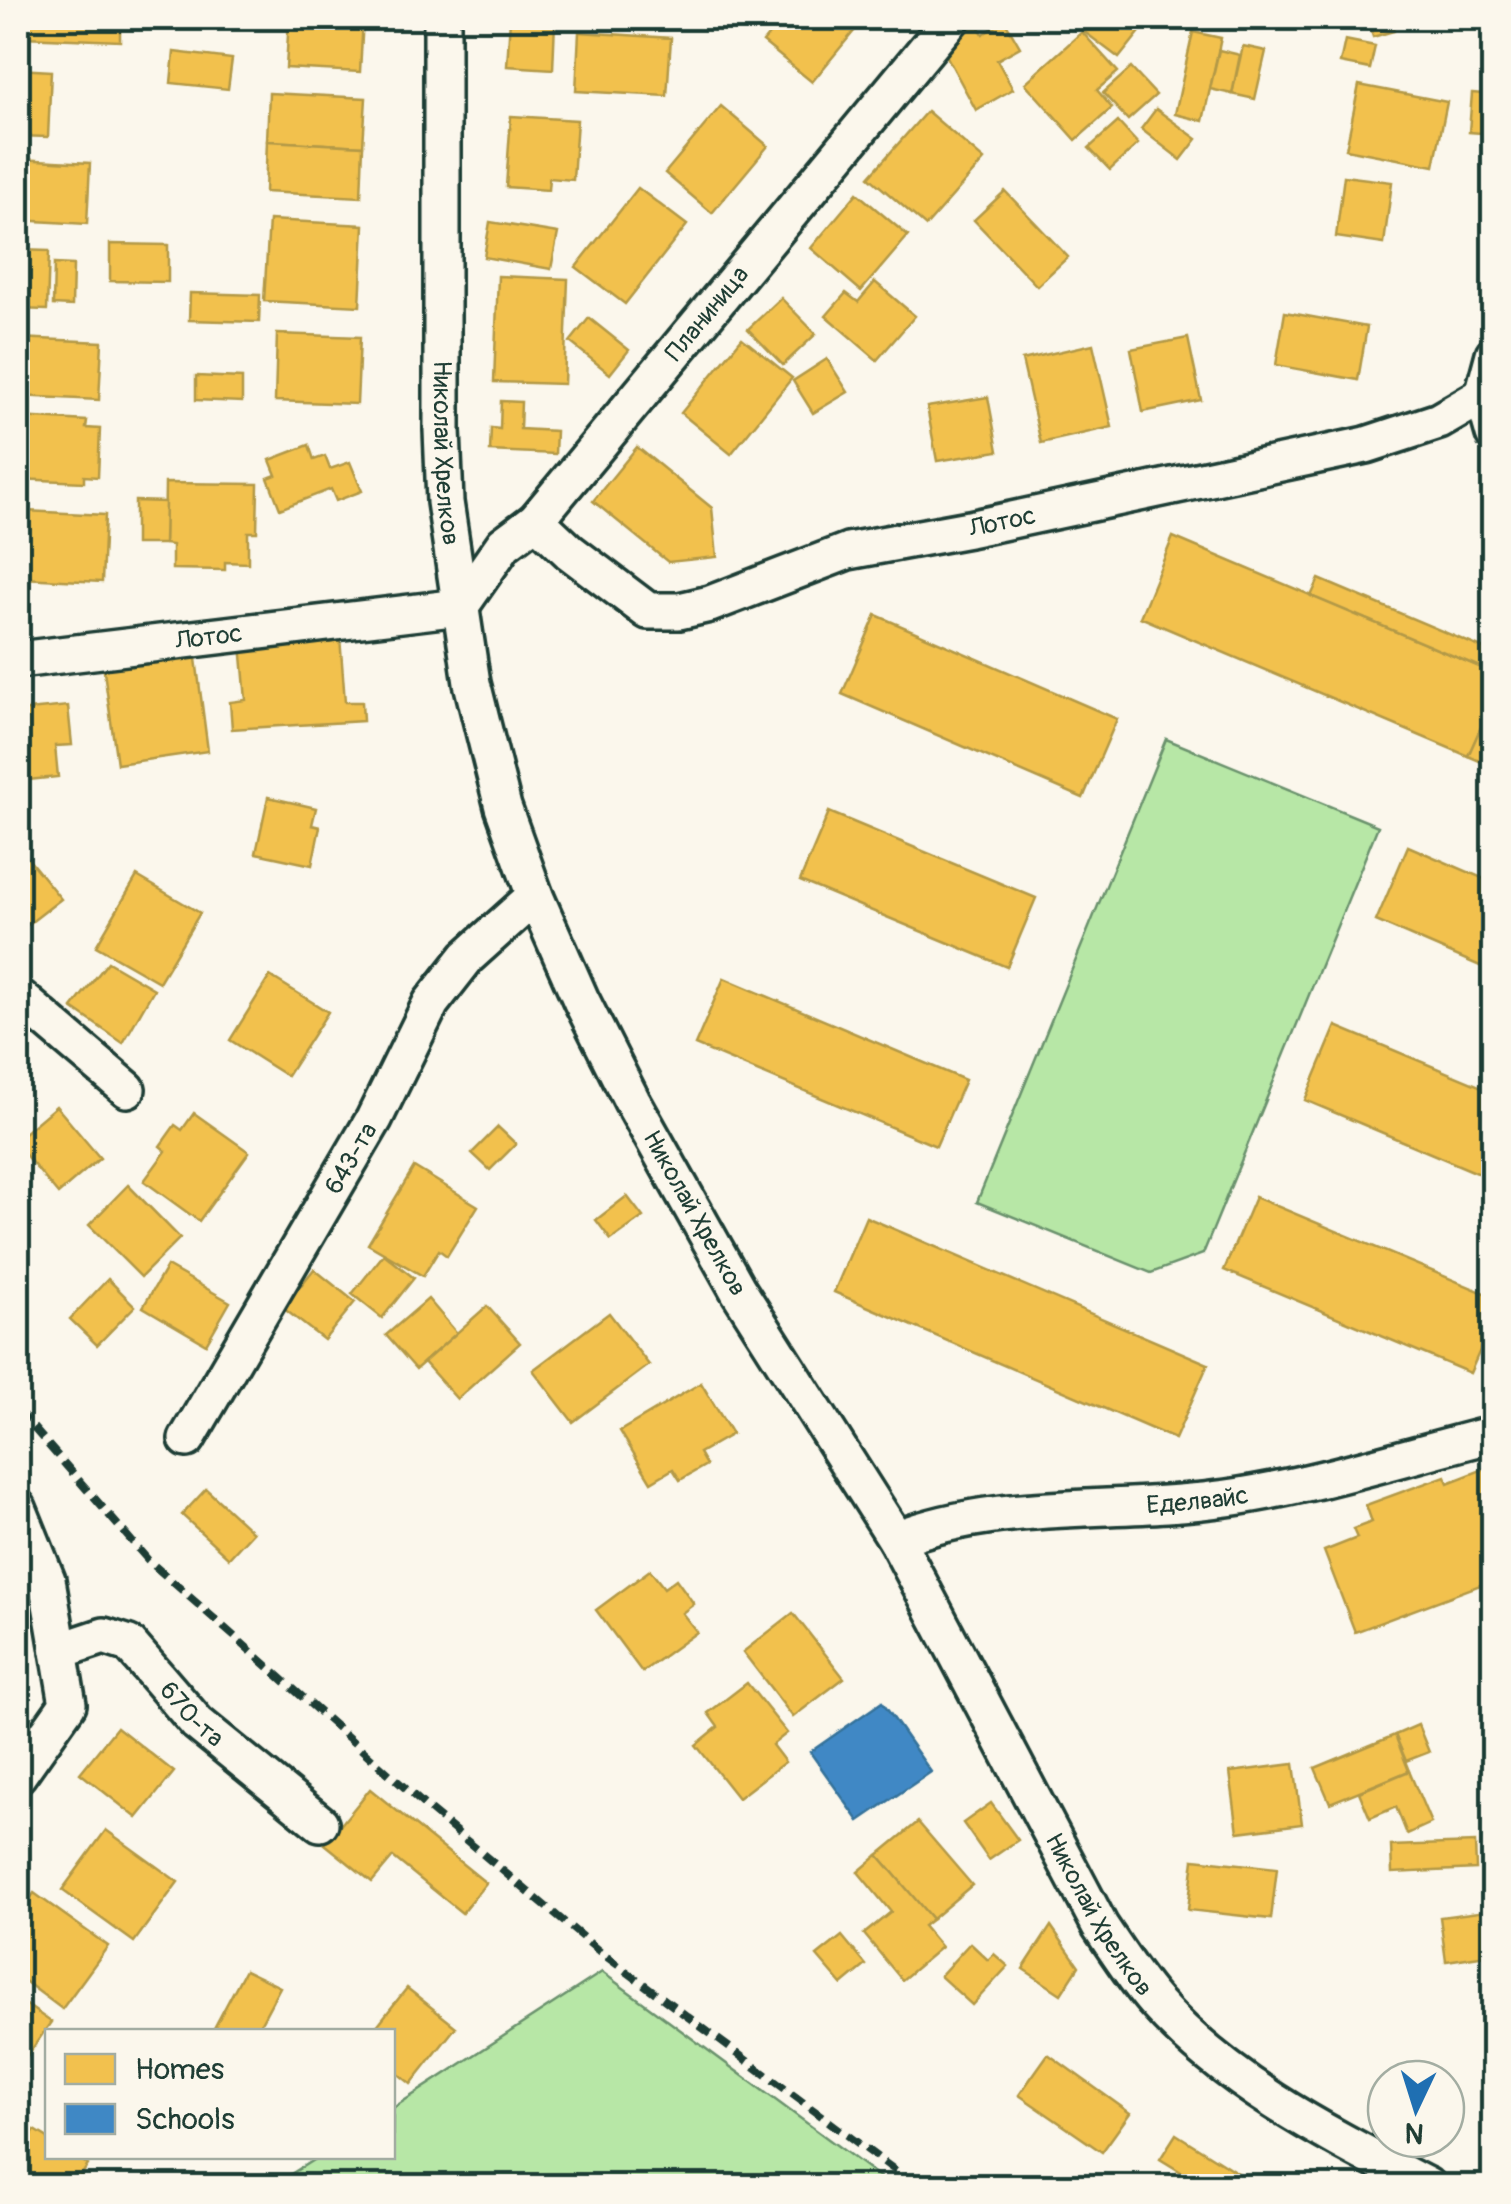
<svg xmlns="http://www.w3.org/2000/svg" width="1511" height="2204" viewBox="0 0 1511 2204" font-family="Pangolin,sans-serif">
<rect width="100%" height="100%" fill="#fbf7ec"/>
<filter id="ink" filterUnits="userSpaceOnUse"><feTurbulence type="fractalNoise" baseFrequency=".01" numOctaves="2"/><feDisplacementMap in="SourceGraphic" scale="20" xChannelSelector="R" yChannelSelector="G"/><feConvolveMatrix kernelMatrix="1 2 1 2 8 2 1 2 1" color-interpolation-filters="sRGB"/></filter>
<g filter="url(#ink)">
<!-- green -->
<g fill="#b7e7a6" stroke="#6b926d" stroke-width="2.5">
<path d="M1166,739l212,87 -175,428 -52,19 -174,-71z"/>
<path d="M602,1972l290,214h-620l46,-29 74,-1 1,-48z"/>
</g>
<!-- homes -->
<g fill="#f2c14e" stroke="#b39946" stroke-width="2.5">
<path d="M24,18h96v23l-97,-4z"/>
<path d="M289,18h74l-3,54 -74,-4z"/>
<path d="M783,18h57l15,12 -43,52 -49,-40z"/>
<path d="M1066,18h85l-32,40z"/>
<path d="M1367,18h23l4,13 -21,6z"/>
<path d="M510,19l45,3 -2,47 -46,-3z"/>
<path d="M974,19l9,15 22,-13 15,26 -23,13 16,29 -37,21 -31,-57z"/>
<path d="M579,32l92,6 -4,58 -91,-5z"/>
<path d="M1082,32l36,40 -21,18 15,18 -36,32 -51,-57z"/>
<path d="M1193,32l28,6 -18,83 -28,-7z"/>
<path d="M1345,40l30,6 -5,23 -30,-6z"/>
<path d="M1243,46l23,5 -11,48 -23,-5z"/>
<path d="M1219,50l21,5 -8,39 -22,-5z"/>
<path d="M174,52l58,7 -4,30 -57,-6z"/>
<path d="M1131,68l25,27 -28,25 -25,-27z"/>
<path d="M18,69l33,2 -3,66 -30,-1z"/>
<path d="M1359,85l88,17 -13,64 -88,-17z"/>
<path d="M269,93l97,5 -3,48 -96,-5z"/>
<path d="M1472,93l22,2v39l-25,-2z"/>
<path d="M721,106l47,40 -56,67 -47,-40z"/>
<path d="M1156,109l41,30 -16,21 -40,-31z"/>
<path d="M927,111l57,49 -58,66 -57,-49z"/>
<path d="M511,116l66,4 -4,60 -24,-2 -1,12 -42,-3z"/>
<path d="M1118,122l20,22 -28,26 -21,-22z"/>
<path d="M267,141l96,5 -2,51 -96,-5z"/>
<path d="M18,159l72,4 -3,61 -69,-4z"/>
<path d="M1344,176l48,6 -8,62 -48,-7z"/>
<path d="M638,188l49,37 -62,79 -49,-37z"/>
<path d="M1005,191l63,66 -31,29 -63,-66z"/>
<path d="M857,193l51,43 -47,55 -50,-43z"/>
<path d="M269,220l95,5 -4,81 -96,-5z"/>
<path d="M490,222l68,11 -7,36 -67,-12z"/>
<path d="M110,244l58,1v37l-58,-1z"/>
<path d="M18,250l31,1 -2,59 -29,-1z"/>
<path d="M54,264l19,1 -1,41 -19,-1z"/>
<path d="M498,276l70,3 -4,105 -70,-2z"/>
<path d="M875,282l40,34 -38,44 -51,-44 20,-23 12,9z"/>
<path d="M190,293l70,2 -1,27 -70,-2z"/>
<path d="M781,298l35,36 -33,31 -35,-36z"/>
<path d="M1285,312l82,15 -9,53 -82,-15z"/>
<path d="M589,318l40,32 -19,24 -40,-32z"/>
<path d="M277,334l83,3 -3,67 -82,-3z"/>
<path d="M18,338l84,4 -3,58 -81,-4z"/>
<path d="M742,338l50,40 -61,76 -50,-41z"/>
<path d="M1188,338l13,62 -58,12 -12,-63z"/>
<path d="M1093,344l19,83 -71,16 -19,-83z"/>
<path d="M827,359l21,33 -35,21 -20,-32z"/>
<path d="M196,376l46,2v24l-46,-2z"/>
<path d="M988,397l10,54 -61,10 -10,-54z"/>
<path d="M501,401l20,1 -1,27 36,2 -1,23 -65,-3 1,-23 9,1z"/>
<path d="M18,417l69,4 -1,7 14,1 -2,48 -14,-1v6l-66,-3z"/>
<path d="M309,445l5,15 11,-4 5,13 20,-7 12,29 -26,10 -5,-12 -51,20 -12,-31 8,-3 -6,-15z"/>
<path d="M637,447l75,61 5,49 -49,5 -75,-61z"/>
<path d="M165,483l93,1 -1,48h-9v31l-23,-1v8l-53,-1v-24l-8,-1z"/>
<path d="M135,501l30,1 -1,42h-29z"/>
<path d="M25,511l80,4 -3,67 -80,-4z"/>
<path d="M1173,537l321,136v25l-26,58 -328,-139z"/>
<path d="M1319,579l175,74v20l-183,-77z"/>
<path d="M876,615l241,104 -34,79 -241,-104z"/>
<path d="M340,637l5,65h17l1,19 -131,8 -2,-27 16,-2 -5,-56z"/>
<path d="M195,651l13,100 -91,13 -14,-100z"/>
<path d="M1494,698v69l-26,-11z"/>
<path d="M68,706l4,39 -17,1 3,31 -40,4v-70z"/>
<path d="M268,797l48,11 -4,17 8,2 -8,38 -56,-12z"/>
<path d="M829,812l207,86 -29,69 -207,-86z"/>
<path d="M1408,846l86,37v89l-118,-51z"/>
<path d="M21,850l40,49 -40,31 -3,-4v-73z"/>
<path d="M137,876l63,37 -41,69 -63,-36z"/>
<path d="M108,962l46,27 -31,54 -51,-35z"/>
<path d="M270,976l58,36 -41,64 -57,-36z"/>
<path d="M724,978l241,102 -29,66 -241,-101z"/>
<path d="M1336,1026l158,66v88l-189,-80z"/>
<path d="M56,1106l44,52 -42,36 -40,-48v-8z"/>
<path d="M194,1113l55,39 -50,69 -55,-40 22,-30 -6,-5 15,-21 7,5z"/>
<path d="M498,1127l18,17 -26,26 -18,-17z"/>
<path d="M414,1167l64,39 -31,50 -8,-6 -16,26 -55,-32z"/>
<path d="M128,1185l52,53 -39,39 -52,-52z"/>
<path d="M627,1196l16,21 -32,23 -15,-20z"/>
<path d="M1255,1197l239,100v21l-24,55 -246,-103z"/>
<path d="M866,1217l342,147 -33,75 -341,-147z"/>
<path d="M384,1254l30,24 -32,40 -30,-24z"/>
<path d="M167,1266l63,36 -24,42 -63,-37z"/>
<path d="M314,1269l41,33 -31,38 -41,-32z"/>
<path d="M108,1279l27,27 -38,39 -27,-26z"/>
<path d="M428,1299l29,34 -41,36 -30,-34z"/>
<path d="M487,1306l33,37 -63,56 -33,-37z"/>
<path d="M609,1313l40,52 -76,57 -40,-52z"/>
<path d="M701,1383l31,51 -33,19 7,12 -26,15 -7,-11 -22,13 -31,-51z"/>
<path d="M1494,1465v115l-139,52 -31,-81 33,-13 -4,-9 19,-7 -6,-17 79,-29 3,7z"/>
<path d="M206,1489l47,43 -24,26 -47,-43z"/>
<path d="M650,1570l14,18 12,-9 18,25 -12,9 15,19 -55,40 -46,-62z"/>
<path d="M793,1613l51,65 -51,39 -50,-65z"/>
<path d="M747,1683l40,50 -15,12 13,17 -47,36 -42,-53 22,-18 -10,-14z"/>
<path d="M1418,1725l11,27 -23,9 -11,-26z"/>
<path d="M117,1727l57,45 -37,46 -57,-45z"/>
<path d="M1395,1735l14,36 -79,32 -15,-35z"/>
<path d="M1294,1764l8,60 -64,8 -8,-60z"/>
<path d="M1409,1771l22,52 -24,11 -11,-27 -26,11 -11,-26z"/>
<path d="M370,1789l116,94 -24,30 -69,-56 -21,25 -47,-38z"/>
<path d="M991,1803l27,37 -29,20 -26,-37z"/>
<path d="M918,1822l54,63 -40,34 -54,-64z"/>
<path d="M106,1830l72,52 -44,60 -72,-52z"/>
<path d="M1475,1843l1,26 -84,4 -1,-27z"/>
<path d="M878,1855l54,64 -9,7 18,21 -39,33 -38,-46 27,-22 -33,-40z"/>
<path d="M1194,1859l83,9 -6,51 -83,-9z"/>
<path d="M34,1893l74,53 -46,63 -44,-33v-59z"/>
<path d="M1494,1910v44l-48,7 -6,-44z"/>
<path d="M1051,1926l28,40 -18,28 -38,-25z"/>
<path d="M842,1936l24,29 -24,20 -25,-29z"/>
<path d="M970,1943l18,17 6,-6 14,12 -36,39 -32,-29z"/>
<path d="M245,1970l35,17 -24,45h-44z"/>
<path d="M407,1988l49,39 -45,57 -19,-15v-37h-20z"/>
<path d="M18,1999l33,23 -33,47z"/>
<path d="M1048,2054l82,59 -28,39 -83,-57z"/>
<path d="M35,2130l13,8v18h28l12,9 -14,21h-56v-28z"/>
<path d="M1176,2134l73,46 -3,6h-42l-44,-27z"/>
</g>
<!-- schools -->
<path fill="#3f88c5" stroke="#35729a" stroke-width="2.5" d="M882,1702l49,70 -72,49 -49,-69z"/>
<g fill="none" stroke-linecap="round" stroke-linejoin="round">
<!-- street casing -->
<g stroke="#1f3d34" stroke-width="42">
<g id="street">
<path id="s1" d="M442,18v412l3,72 27,181 31,124 32,89 46,104 51,101 106,189 158,249 204,387c17,25 34,52 54,75 74,84 175,134 273,185"/>
<path d="M1494,354l-11,41 11,39"/>
<path id="s2" d="M536,520l34,32 78,59h31l31,-7 138,-53 121,-22 397,-84 73,-24 55,-32"/>
<path id="s3" d="M460,607l44,-63 32,-24 416,-502"/>
<path id="s4" d="M18,660l442,-53"/>
<path d="M18,996l109,93"/>
<path id="s5" d="M187,1439l187,-320 57,-116 36,-46 68,-61"/>
<path d="M18,1508l29,72 21,124 -50,71"/>
<path id="s6" d="M896,1539c105,-41 221,-25 331,-41 90,-13 179,-42 267,-64"/>
<path id="s7" d="M59,1651l45,-15 25,8 68,79 123,100"/>
</g>
</g>
<!-- street -->
<use href="#street" stroke="#fbf7ec" stroke-width="35"/>
<!-- rail -->
<path stroke="#1f3d34" stroke-width="8" stroke-dasharray="15 8" stroke-linecap="butt" d="M18,1410l130,150 282,250 169,141 317,235"/>
</g>
</g>
<g text-anchor="middle" dominant-baseline="central" stroke-width="10" stroke-linejoin="round" paint-order="stroke">
<!-- street labels -->
<g font-size="25" fill="#1f3d34" stroke="#fbf7ec">
<text stroke="none"><textPath href="#s3" startOffset="385">Планиница</textPath></text>
<text stroke="none"><textPath href="#s1" startOffset="435">Николай Хрелков</textPath></text>
<text stroke="none"><textPath href="#s2" startOffset="512">Лотос</textPath></text>
<text stroke="none"><textPath href="#s4" startOffset="192">Лотос</textPath></text>
<text stroke="none"><textPath href="#s5" startOffset="325">643-та</textPath></text>
<text stroke="none"><textPath href="#s1" startOffset="1245">Николай Хрелков</textPath></text>
<text stroke="none"><textPath href="#s6" startOffset="305">Еделвайс</textPath></text>
<text stroke="none"><textPath href="#s7" startOffset="168">670-та</textPath></text>
<text stroke="none"><textPath href="#s1" startOffset="2055">Николай Хрелков</textPath></text>
</g>
</g>
<!-- margin -->
<rect width="1511" height="2204" fill="none" stroke="#fbf7ec" stroke-width="60"/>
<rect x="30" y="30" width="1451" height="2144" fill="none" stroke="#1f3d34" stroke-width="4" filter="url(#ink)"/>
<!-- legend -->
<rect x="45" y="2029" width="350" height="130" fill="#fbf7ec" stroke="#a3ada2" stroke-width="2.5"/>
<rect x="65" y="2054" width="50" height="30" fill="#f2c14e" stroke="#a3ada2" stroke-width="2.5"/>
<text x="135" y="2079" font-size="30" fill="#1f3d34">Homes</text>
<rect x="65" y="2104" width="50" height="30" fill="#3f88c5" stroke="#a3ada2" stroke-width="2.5"/>
<text x="135" y="2129" font-size="30" fill="#1f3d34">Schools</text>
<!-- north arrow -->
<g transform="translate(1416 2109) rotate(184)"><circle r="48" fill="#fbf7ec" stroke="#a3ada2" stroke-width="2.5"/>
<path d="M0-8L18 38L0 25L-18 38Z" fill="#1f6fb2"/>
<text y="-15" font-size="28" font-weight="bold" text-anchor="middle" fill="#1f3d34">N</text>
</g>
</svg>
